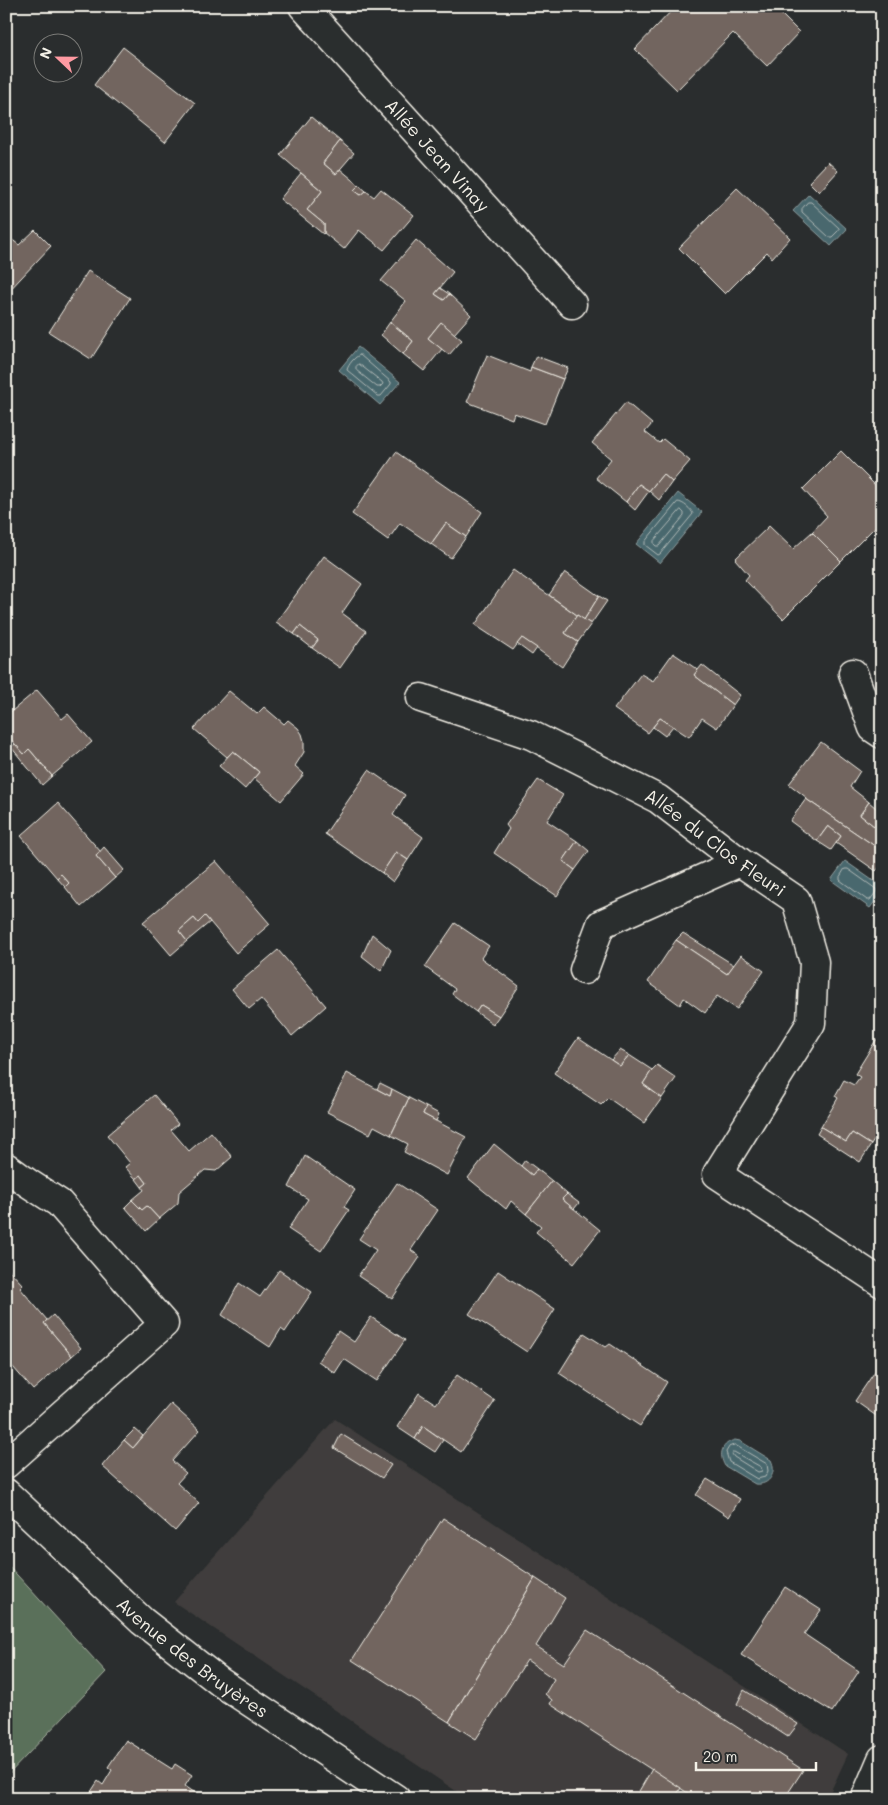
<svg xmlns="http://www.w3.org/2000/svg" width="888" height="1805" viewBox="0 0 888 1805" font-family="Mali,sans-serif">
<rect width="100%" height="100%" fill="#2a2d2e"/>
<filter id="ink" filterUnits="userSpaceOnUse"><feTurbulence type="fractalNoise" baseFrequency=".02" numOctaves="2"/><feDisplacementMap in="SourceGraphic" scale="10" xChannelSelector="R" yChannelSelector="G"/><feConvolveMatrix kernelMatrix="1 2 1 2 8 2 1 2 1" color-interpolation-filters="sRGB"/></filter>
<g filter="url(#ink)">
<!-- built -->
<path fill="#403e3d" d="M335,1419l513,335 -21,45h-359l-294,-197z"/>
<!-- green -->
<path fill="#5a6f5a" stroke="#a7b0a1" d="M6,1563l100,109 -100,105z"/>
<!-- water -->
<g fill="#4a676e" stroke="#8e9e9f">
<path d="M809,194l38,35 -16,17 -38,-35z"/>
<path d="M358,347l42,35 -20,23 -41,-35z"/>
<path d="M678,493l24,19 -42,51 -24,-19z"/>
<path d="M845,861l37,26v5l-12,16 -39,-28z"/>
<path d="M735,1440l5,1 31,19c6,12 -1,26 -16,24l-30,-18c-7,-12 -3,-23 10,-26z"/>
</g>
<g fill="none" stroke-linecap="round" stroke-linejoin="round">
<!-- shore -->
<g stroke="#b0bab7" stroke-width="1">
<path d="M808,202h3l28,26v2l-7,7h-3l-27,-25v-3z"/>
<path d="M360,355l31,27v2l-10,12h-3l-31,-26c1,-5 8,-14 13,-15z"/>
<path d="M359,364l23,18 1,2 -3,3h-3l-21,-17v-3z"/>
<path d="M678,502c5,0 14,8 15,12l-33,40 -2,1 -13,-10v-3z"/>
<path d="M681,510l3,3v3l-25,30h-3l-2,-2v-3z"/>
<path d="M845,869h3l28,20v3l-6,8h-3l-27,-20v-3z"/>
<path d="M735,1445l32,19 1,7 -3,6 -8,2 -28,-17 -3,-10 3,-5z"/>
<path d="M734,1452l27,15 1,4 -4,1 -24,-15 -2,-3z"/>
</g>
</g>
<!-- building -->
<g fill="#72655f" stroke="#f4f1e8">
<path d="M676,6h97l26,26 -32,34 -34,-33 -56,57 -42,-41z"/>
<path d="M123,47l72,56 -30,39 -71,-57z"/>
<path d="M311,117l29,24 -17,22 13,11 4,-5 19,16 -5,5 7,5 5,-4 8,6 7,-8 33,26 -30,35 -25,-20 -15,19 -20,-16v-9l-17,-14 15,-19 -42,-36z"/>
<path d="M340,141l14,12 -18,21 -13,-11z"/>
<path d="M828,162l10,9 -19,21 -10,-10z"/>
<path d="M301,173l21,18 -15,19 17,14v9l-1,1 -43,-35z"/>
<path d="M359,185l7,6 -5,4 -7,-5z"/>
<path d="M737,188l53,50 -18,20 -5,-6 -42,42 -46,-46z"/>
<path d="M35,230l16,16 -45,48v-59l13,10z"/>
<path d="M416,240l37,32 -18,22 9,6 5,-6 22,21 -17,19 -13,-12 -13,16 14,11 -18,22 -21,-17 10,-13 -23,-19 16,-21 -25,-20z"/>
<path d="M88,271l42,27 -39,61 -42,-27z"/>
<path d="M440,288l9,6 -5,6 -9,-6z"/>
<path d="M390,322l23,19 -10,13 -22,-19z"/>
<path d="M441,322l21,18 -13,15 -21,-17z"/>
<path d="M487,355l43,17 1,-5 32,12 -18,45 -31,-11 -2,6 -45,-17z"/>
<path d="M536,356l32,12 -5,11 -32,-12z"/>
<path d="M626,402l26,22 -7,8 14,11 4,-4 27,22 -18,21 -9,-8 -14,17 -10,-7 -13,18 -30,-24 15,-19 -19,-16z"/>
<path d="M841,451l35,35 4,-4 2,2v36l-41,41 -29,-29 15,-16 -24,-27z"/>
<path d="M396,452l86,60 -16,25 -20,-14 -15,21 -31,-21 -12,17 -36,-26z"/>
<path d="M663,474l9,8 -13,18 -10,-9z"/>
<path d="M639,484l10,7 -14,19 -9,-8z"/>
<path d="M446,523l20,14 -15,21 -20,-14z"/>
<path d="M769,526l24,23 19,-17 29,29 -58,58 -38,-39 4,-5 -14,-16z"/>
<path d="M324,556l38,28 -20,29 24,18 -26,37 -28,-20 6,-8 -18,-14 -6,8 -18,-12z"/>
<path d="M513,570l64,45 -12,18 13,9 -16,25 -40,-29 -9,12 -38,-25z"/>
<path d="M565,572l34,24 -15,24 -35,-25z"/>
<path d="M599,596l8,5 -16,23 -7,-4z"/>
<path d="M577,615l14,9 -13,18 -13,-9z"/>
<path d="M300,626l18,14 -6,8 -18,-14z"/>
<path d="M522,638l15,10 -5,7 -15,-11z"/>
<path d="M673,653l25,17 -4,5 39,30 -16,23 -15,-10 -13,19 -29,-19 -12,15 -34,-24 27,-35 12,7z"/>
<path d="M702,665l38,30 -7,10 -39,-30z"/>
<path d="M37,690l25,29 6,-5 24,28 -40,34 -23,-27 -5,5 -18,-20v-18z"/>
<path d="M229,691l28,23 7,-7 20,17 4,-4 10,8 4,6 2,7v11l-9,14 9,8 -23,27 -27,-23 5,-6 -26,-21 -6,6 -33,-28z"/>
<path d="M660,718l13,8 -8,10 -12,-9z"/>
<path d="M821,742l39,29 -10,16 19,15 -9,13 14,11 5,-6 3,2v29l-76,-52 1,-1 -18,-14z"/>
<path d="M15,744l9,10 5,-5 23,27 -10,9 -31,-38z"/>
<path d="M233,751l26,21 -14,17 -26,-23z"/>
<path d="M369,770l36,25 -12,20 30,22 -15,23 -12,-8 -14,21 -57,-39z"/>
<path d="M538,780l25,15 -16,26 30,20 -14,20 12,9 -18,26 -63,-43 15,-24 -3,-4z"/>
<path d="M806,799l76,52v13l-6,7 -40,-28 5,-7 -13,-10 -11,15 -27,-20z"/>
<path d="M869,802l13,11v3l-8,10 -14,-11z"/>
<path d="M58,803l43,49 -5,4 19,22 -34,29 -16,-20 4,-4 -8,-9 -4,4 -36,-42z"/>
<path d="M828,826l13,10 -10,14 -14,-9z"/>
<path d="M577,841l12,10 -14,19 -12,-9z"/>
<path d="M104,847l20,23 -9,8 -19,-22z"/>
<path d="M396,852l12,8 -15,22 -11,-9z"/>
<path d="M216,861l54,63 -34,29 -31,-37 -7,7 -4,-5 -15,13 8,10 -16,14 -28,-33z"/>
<path d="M61,874l8,9 -4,4 -8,-9z"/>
<path d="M205,916l5,6 -23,19 -8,-10 15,-13 4,5z"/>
<path d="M455,923l34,23 -8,12 38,28 -20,30 -18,-11 -5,7 -24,-18 3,-5 -30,-22z"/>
<path d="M683,933l51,32 -7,9 -51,-34z"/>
<path d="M372,934l19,16 -10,21 -19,-15z"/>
<path d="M676,940l51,34 14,-19 23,16 -27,38 -20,-13 -12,17 -21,-15 -4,7 -32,-23z"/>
<path d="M278,950l48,56 -34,30 -31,-37 -12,10 -17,-20z"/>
<path d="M481,1005l18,11 -6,8 -17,-12z"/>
<path d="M578,1038l42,28 9,-11 23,15 -9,14 19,14 -18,25 -36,-25 -7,7 -47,-32z"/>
<path d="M876,1040l6,3v85l-11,17 -19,-12 -6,9 -25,-15 17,-29 -3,-2 9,-16 10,5 6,-8 -5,-3z"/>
<path d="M620,1050l9,5 -9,11 -9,-6z"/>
<path d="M657,1065l19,13 -14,20 -19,-14 9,-14z"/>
<path d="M347,1073l43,23 2,-7 17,9 -18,37 -17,-9 -4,8 -43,-22z"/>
<path d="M380,1083l12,6 -2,7 -13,-7z"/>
<path d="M154,1095l24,29 -7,6 18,21 22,-19 21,25 -16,14 -11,-1 -26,22 -1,11 -19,16 -12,-13 -5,4 -10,-10 12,-10 -2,-3 5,-4 -6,-8 -5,4 -11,-12 5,-4 -23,-28z"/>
<path d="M409,1098l17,9 -3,7 43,23 -19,38 -43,-23 4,-8 -17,-9z"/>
<path d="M426,1107l13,7 -3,7 -13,-7z"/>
<path d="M821,1127l25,15 6,-9 19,12 -11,17 -43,-28z"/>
<path d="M494,1144l38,31 5,-6 15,12 -26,33 -15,-13 -5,8 -38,-31z"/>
<path d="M305,1156l50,34 -11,17 5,3 -28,41 -33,-22 20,-30 -19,-12z"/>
<path d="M525,1160l12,9 -5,6 -11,-9z"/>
<path d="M141,1175l6,8 -5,4 -6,-8z"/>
<path d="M552,1181l15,13 -5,5 38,31 -26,33 -38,-31 5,-6 -15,-12z"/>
<path d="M397,1183l41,27 -27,40 9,7 -28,42 -34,-23 18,-26 -17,-11z"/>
<path d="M567,1194l12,9 -5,6 -12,-10z"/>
<path d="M132,1200l10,10 5,-4 12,13 -13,12 -21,-24z"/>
<path d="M9,1270l14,15 -3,3 27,32 -3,3 28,33 -39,34 -27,-31v-87z"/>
<path d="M279,1270l33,22 -27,40 -4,-3 -11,18 -48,-32 17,-32 21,14z"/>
<path d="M498,1271l57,38 -28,43 -58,-38z"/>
<path d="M53,1315l28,33 -9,8 -28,-33z"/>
<path d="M371,1317l34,23 -28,41 -33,-22 -9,14 -17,-12 20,-30 16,11z"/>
<path d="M584,1333l22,14 4,-3 57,38 -27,44 -81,-53z"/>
<path d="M882,1361v59l-27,-19z"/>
<path d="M457,1375l38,26 -34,51 -38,-26 -8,13 -18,-12 22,-34 17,11z"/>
<path d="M171,1404l29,26 -28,31 14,12 -9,10 22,20 -24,28 -73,-65 22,-26 9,8z"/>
<path d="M423,1426l20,14 -8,12 -20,-13z"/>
<path d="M135,1429l8,7 -10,12 -9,-8z"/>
<path d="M341,1434l50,31 -9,13 -48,-30z"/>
<path d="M707,1479l33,20 -11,18 -33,-22z"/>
<path d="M443,1518l92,60 -86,144 -97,-62z"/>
<path d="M535,1578l30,20 -29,48 28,18 23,-34 216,140 -19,29h-87l-147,-95 2,-4 -7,-6 9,-15 -27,-19 -51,79 -27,-17z"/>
<path d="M785,1587l36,23 -17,24 55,37 -27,41 -91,-57z"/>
<path d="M744,1690l54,34 -10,13 -51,-33z"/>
<path d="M126,1740l46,29 3,-5 17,11 -7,11 19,13 -117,-1 11,-17 5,4 9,-15 -4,-3z"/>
<path d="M652,1769l29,19 -7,11 -39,-1z"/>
</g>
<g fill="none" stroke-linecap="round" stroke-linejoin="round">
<!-- minor casing -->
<g stroke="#f4f1e8" stroke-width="31">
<g id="minor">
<path id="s1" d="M303,6l269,298"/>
<path d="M853,673l20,55 9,6"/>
<path id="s2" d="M421,698l110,37 127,64 82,63 56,38 18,62 -3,61 -94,151 165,109"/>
<path d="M584,970l17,-46 139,-62"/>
<path d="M6,1167l22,16 31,20 105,121 -158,140"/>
<path id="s3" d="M6,1493l136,128 78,61 176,117"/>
<path d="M865,1799l17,-40"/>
</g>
</g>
<!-- minor -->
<use href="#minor" stroke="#2a2d2e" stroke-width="28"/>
</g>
</g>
<g text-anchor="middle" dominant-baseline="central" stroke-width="4" stroke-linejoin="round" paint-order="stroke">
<!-- street labels -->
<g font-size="18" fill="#f4f1e8" stroke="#2a2d2e">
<text stroke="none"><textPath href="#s1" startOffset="201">Allée Jean Vinay</textPath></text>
<text stroke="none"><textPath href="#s2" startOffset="330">Allée du Clos Fleuri</textPath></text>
<text stroke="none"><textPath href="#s3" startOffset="249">Avenue des Bruyères</textPath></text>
</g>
</g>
<!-- margin -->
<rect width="888" height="1805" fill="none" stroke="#2a2d2e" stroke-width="25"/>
<rect x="12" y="12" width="863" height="1780" fill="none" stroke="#f4f1e8" stroke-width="2" filter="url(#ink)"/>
<!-- north arrow -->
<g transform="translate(58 58) rotate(292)"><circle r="24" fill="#2a2d2e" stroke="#7b7b78"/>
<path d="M0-4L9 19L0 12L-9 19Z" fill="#ff9aa2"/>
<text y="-8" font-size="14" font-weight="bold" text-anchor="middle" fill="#f4f1e8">N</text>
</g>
<!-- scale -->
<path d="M696 1762v8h120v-8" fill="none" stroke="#f4f1e8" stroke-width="2.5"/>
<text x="703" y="1762" font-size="15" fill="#f4f1e8" stroke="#2a2d2e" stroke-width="4" paint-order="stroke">20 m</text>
</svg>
